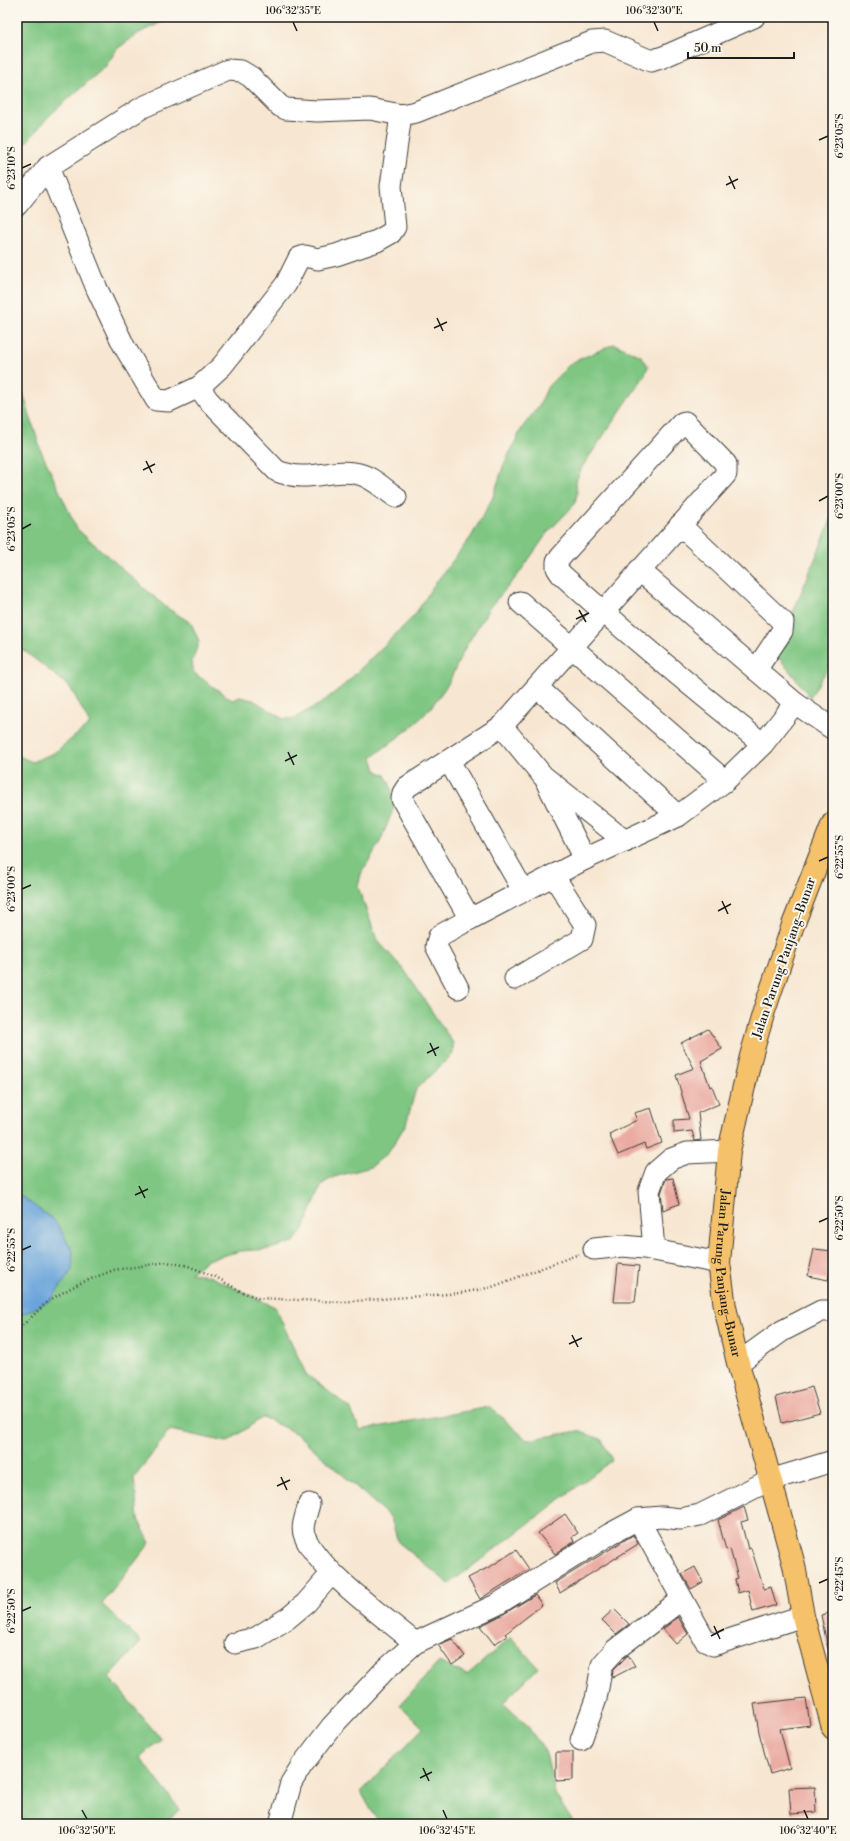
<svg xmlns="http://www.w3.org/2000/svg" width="850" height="1841" viewBox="0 0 850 1841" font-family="'Libre Bodoni',serif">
<rect width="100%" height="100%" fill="#fbf7ec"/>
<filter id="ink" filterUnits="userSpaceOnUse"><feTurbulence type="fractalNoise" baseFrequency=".025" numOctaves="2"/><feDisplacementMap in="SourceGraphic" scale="8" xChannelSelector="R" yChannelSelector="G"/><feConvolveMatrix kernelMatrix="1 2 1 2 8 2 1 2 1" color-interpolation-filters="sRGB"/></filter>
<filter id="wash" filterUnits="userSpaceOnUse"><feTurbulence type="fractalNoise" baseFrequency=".012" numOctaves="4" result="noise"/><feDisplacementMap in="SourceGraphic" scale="16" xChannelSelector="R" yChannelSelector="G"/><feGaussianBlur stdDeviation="0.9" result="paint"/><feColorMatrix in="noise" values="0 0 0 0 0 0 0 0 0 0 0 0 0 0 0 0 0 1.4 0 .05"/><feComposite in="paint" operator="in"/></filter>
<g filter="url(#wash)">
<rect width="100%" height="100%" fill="#f7e7d2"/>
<!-- green -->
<g fill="#7ec682" stroke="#4d714f">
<path d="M17,17h161l-10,2 -29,14 -22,16 -11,17 -56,49 -33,38z"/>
<path d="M614,344l27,12 7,10 -3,9 -63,92 -6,14 1,14 -3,10 -26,27 -30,43 -28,32 -25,41 -17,36 -19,26 -15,15 -42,32 4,13 9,5 5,9 5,21 -15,37 -19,32 -3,13 19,53 28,31 48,72v11l-37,35 -10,35 -17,28 -18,15 -37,10 -12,7 -18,44 -10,14 -25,7 -29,2 -33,9 -17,13 19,3 66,31 31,67 44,34 10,22 130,-23 37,33 51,-9 23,8 11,21 -163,124 -51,-42 -7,-24 -94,-84 -34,-17 -36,25 -57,-12 -36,48 4,41 12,24 -48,61 39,38 -32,35 52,62 -21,18 40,53 -17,14h-146v-1069l15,7 22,-9 36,-29 -20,-37 -53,-42v-271l24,77 36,78 90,79 24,15 8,18 -7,21 2,11 38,27 8,-3 13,3 31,19 10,-1 26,-14 24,-19 70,-69 20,-31 37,-48 22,-40 11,-33 18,-36 18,-24 8,-18 23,-23z"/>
<path d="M833,515v95l-2,3 2,4v43l-23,37 -34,-43z"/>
<path d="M511,1637l27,31 -35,35 24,22 19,28 9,41 19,30h-195l-18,-32 62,-64 -23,-23 39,-43 28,13z"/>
</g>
<!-- water -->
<path fill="#6aa5da" stroke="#43607b" d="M17,1193l38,28 18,30 -1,19 -21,30 -34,17z"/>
<g id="blocks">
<!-- building -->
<g fill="#eaaaa1">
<path d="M708,1029l14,20 -21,12 9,26 2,-1 7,18 -21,9 3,27 -6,1 -3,-10 -18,2v-13l15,-1 -13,-44 18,-7 -13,-25z"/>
<path d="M651,1108l11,35 -16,6 -2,-5 -26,11 -9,-21 28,-14 -3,-7z"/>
<path d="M673,1178l6,26 -16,6 -2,-17 5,-14z"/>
<path d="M814,1249l19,2v11l-5,18 -20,-4z"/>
<path d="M618,1264l21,2 -4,36h-21z"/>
<path d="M812,1387l8,26 -38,10 -6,-26z"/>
<path d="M744,1507l4,13 -7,2 7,27 3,-1 13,41 7,-2 5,18 -23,7 -5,-22 -10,3 -3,-14 3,-1 -8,-29 -4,1 -8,-30z"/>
<path d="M565,1514l13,19 -6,4 2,5 -19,12 -17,-21z"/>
<path d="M633,1535l5,9 -78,49 -5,-10z"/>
<path d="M516,1550l13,19 -49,30 -12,-21 25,-13z"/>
<path d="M695,1567l8,15 -12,7 -9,-15z"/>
<path d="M535,1595l7,10 -37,29 2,2 -13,8 -14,-18 22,-11z"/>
<path d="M614,1609l15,15 -13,10 -14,-14z"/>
<path d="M833,1612v36l-5,1 -7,-34z"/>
<path d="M678,1617l10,17 -12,10 -13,-15z"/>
<path d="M452,1639l13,17 -13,9 -14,-20z"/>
<path d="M628,1655l7,11 -23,12 1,-8z"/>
<path d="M806,1698l4,27 -30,4 10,39 -20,6 -11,-42 -5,-28z"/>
<path d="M556,1752h17v28l-17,1z"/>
<path d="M815,1787l1,25 -25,2 -2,-26z"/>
</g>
</g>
</g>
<g filter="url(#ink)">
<use href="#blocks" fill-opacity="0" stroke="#3d3a37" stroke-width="1"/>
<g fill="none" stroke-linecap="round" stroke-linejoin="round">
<!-- minor casing -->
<g stroke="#3d3a37" stroke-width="23">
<g id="minor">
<path d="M48,167l49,122 27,57 32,54 13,1 30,-14 23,-21 64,-82 13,-26 6,-2 13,3 18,-4 41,-14 14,-8 4,-6 -4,-41 10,-71"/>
<path d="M17,205l31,-38 95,-60 85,-37 13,1 10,6 29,29 6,3 31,2 53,-2 31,6 15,-3 176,-70 13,-1 46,20 12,-4 91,-40"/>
<path d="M199,387l9,13 69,71c32,13 55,-4 82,3 13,3 25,15 37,23"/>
<path d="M680,525l103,97 -1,9 -26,39"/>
<path d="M639,570l156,133 38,26"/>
<path d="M520,602l205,179"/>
<path d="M537,687l141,129"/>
<path d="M502,726l41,50 82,65"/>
<path d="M763,744c-69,-55 -137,-111 -202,-170l-4,-6v-7l125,-138 3,-1 41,42v10l-224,252 -95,61 -4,6 -1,6 68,120 115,-60 93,-43 47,-35 38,-37 32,-41"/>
<path d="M449,761l74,129"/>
<path d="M547,783l38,76"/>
<path d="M515,979l67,-40 3,-14 -32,-50"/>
<path d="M458,988l-22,-42 3,-10 31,-17"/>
<path d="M594,1249l29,-3 21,2 75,15"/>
<path d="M654,1250l-5,-59 7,-19 15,-13 16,-6 42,-2"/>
<path d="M738,1363l44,-32 39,-20h12"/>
<path d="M309,1504c-2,9 -8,22 -5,30 11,34 83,85 111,109"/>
<path d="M638,1519l67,121 8,5 90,-29"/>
<path d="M235,1643l21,-5 32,-20 18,-15 26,-30"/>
<path d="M581,1740l15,-41 6,-34 13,-15 67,-51"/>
<path d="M280,1824l11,-41 11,-18 30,-39 52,-55 31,-28 81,-38 114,-71 28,-15 24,-2 18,2 20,-4 70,-35 63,-19"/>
</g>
</g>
<!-- major casing -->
<g stroke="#3d3a37" stroke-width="24">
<g id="major">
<path id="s1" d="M833,823l-40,102 -29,86 -13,45 -22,95 -10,112 6,44 13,56 56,202 9,51 30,112"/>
</g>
</g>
<!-- path -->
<path stroke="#3d3a37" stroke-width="2.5" stroke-dasharray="1 3" stroke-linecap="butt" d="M17,1331l31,-30 30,-17 36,-14 53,-8 21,4 28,11 24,14 18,7 83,4 120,-9 31,-6 87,-33"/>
<!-- minor -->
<use href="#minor" stroke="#fff" stroke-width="21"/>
<!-- major -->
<use href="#major" stroke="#f5c16b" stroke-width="22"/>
</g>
</g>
<!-- ticks -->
<path fill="none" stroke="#1c1c1c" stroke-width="1.5" d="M293,22l4,9M654,22l4,9M819,140l9,-4M22,168l9,-4M729,176l6,13M726,185l12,-6M437,318l6,13M434,328l13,-6M146,461l6,12M143,470l12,-6M819,501l9,-5M22,529l9,-5M579,610l7,12M576,619l13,-6M288,752l6,13M285,761l12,-6M819,861l9,-4M22,889l9,-4M722,901l6,13M718,911l13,-7M430,1043l6,13M427,1053l12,-6M139,1186l6,12M135,1195l13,-6M819,1222l9,-4M22,1250l9,-4M572,1335l6,12M569,1344l13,-6M281,1477l6,13M277,1486l13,-6M819,1583l9,-4M22,1611l9,-4M714,1626l6,13M711,1636l13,-7M423,1768l6,13M420,1778l12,-6M82,1810l5,9M443,1810l4,9M804,1810l4,9"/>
<g text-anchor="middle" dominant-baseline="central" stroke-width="4" stroke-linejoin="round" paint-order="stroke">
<!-- street labels -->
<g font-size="13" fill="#1c1c1c" stroke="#fbf7ec">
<text transform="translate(784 958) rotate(-71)">Jalan Parung Panjang–Bunar</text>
<text stroke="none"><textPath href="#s1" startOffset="468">Jalan Parung Panjang–Bunar</textPath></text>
</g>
</g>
<!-- margin -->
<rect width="850" height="1841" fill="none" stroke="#fbf7ec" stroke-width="44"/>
<!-- scale -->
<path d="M688 52v6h106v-6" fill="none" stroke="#1c1c1c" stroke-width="2"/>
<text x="694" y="52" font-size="12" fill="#1c1c1c" stroke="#fbf7ec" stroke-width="3" paint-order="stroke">50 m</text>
<rect x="22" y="22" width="806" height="1797" fill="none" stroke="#1c1c1c" stroke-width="1.5"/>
<g font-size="10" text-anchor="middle" fill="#1c1c1c">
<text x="293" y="14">106°32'35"E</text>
<text x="654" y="14">106°32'30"E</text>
<text transform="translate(839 136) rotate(-90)" y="4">6°23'05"S</text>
<text transform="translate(11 168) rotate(-90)" y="4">6°23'10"S</text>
<text transform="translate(839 496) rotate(-90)" y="4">6°23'00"S</text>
<text transform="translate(11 529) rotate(-90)" y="4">6°23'05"S</text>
<text transform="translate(839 857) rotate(-90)" y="4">6°22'55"S</text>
<text transform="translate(11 889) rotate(-90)" y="4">6°23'00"S</text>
<text transform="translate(839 1218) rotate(-90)" y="4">6°22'50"S</text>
<text transform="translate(11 1250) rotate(-90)" y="4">6°22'55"S</text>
<text transform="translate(839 1579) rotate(-90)" y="4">6°22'45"S</text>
<text transform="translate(11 1611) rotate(-90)" y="4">6°22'50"S</text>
<text x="87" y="1834">106°32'50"E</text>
<text x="447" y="1834">106°32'45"E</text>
<text x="808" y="1834">106°32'40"E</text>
</g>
</svg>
